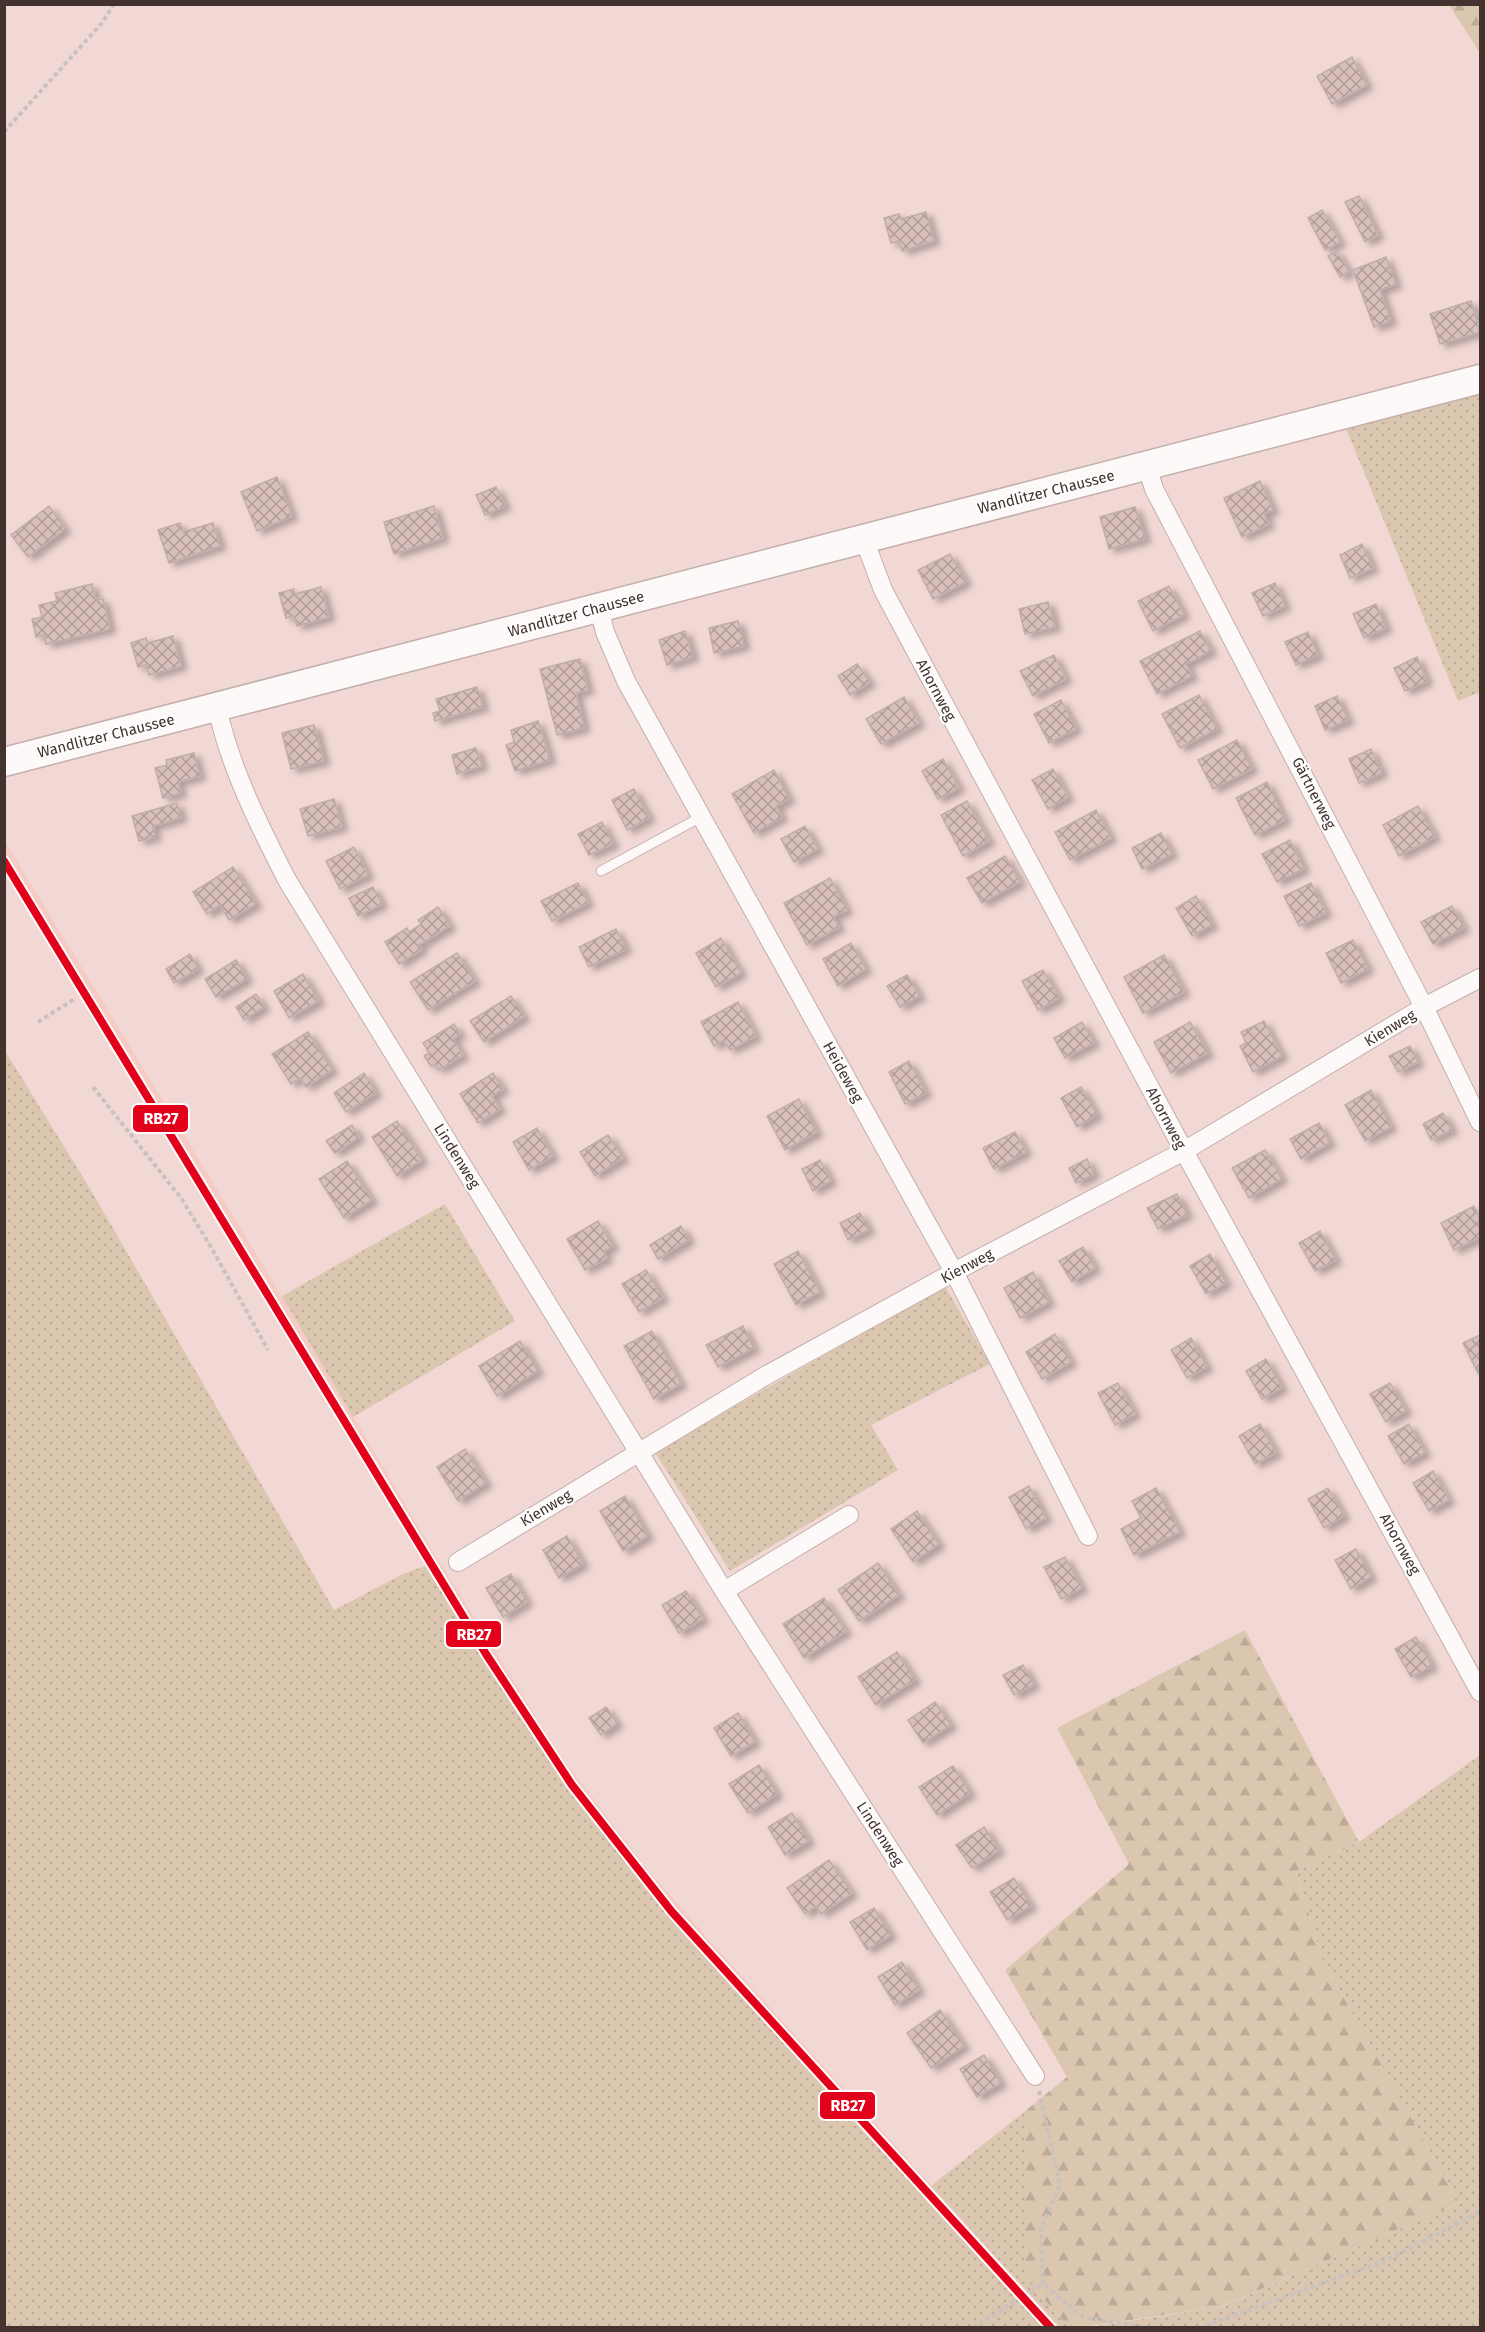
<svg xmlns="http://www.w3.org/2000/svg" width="1485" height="2332" viewBox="0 0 1485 2332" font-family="'Fira Sans',sans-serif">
<defs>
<pattern id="grass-dots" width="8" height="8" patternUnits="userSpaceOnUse" patternTransform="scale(1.5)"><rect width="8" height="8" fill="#dbc7b0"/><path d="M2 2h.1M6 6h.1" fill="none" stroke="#bdab98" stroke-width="1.8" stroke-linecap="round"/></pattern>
<pattern id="forest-firs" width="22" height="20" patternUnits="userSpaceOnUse" patternTransform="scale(1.5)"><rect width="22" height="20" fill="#dbc7b0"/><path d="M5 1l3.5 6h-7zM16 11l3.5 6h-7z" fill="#bdab98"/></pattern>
<pattern id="building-cross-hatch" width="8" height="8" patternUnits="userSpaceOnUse" patternTransform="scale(1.5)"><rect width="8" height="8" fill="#d9bfbb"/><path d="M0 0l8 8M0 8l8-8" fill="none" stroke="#b29c98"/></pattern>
<filter id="shadow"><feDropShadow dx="6" dy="4" stdDeviation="3" flood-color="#0004"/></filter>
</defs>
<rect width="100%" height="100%" fill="#f2d8d4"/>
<!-- built -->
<path fill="#f5cbc4" d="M5,841l277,455 157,265 119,191 86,113 65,75 351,387h-16l-334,-365 -79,-93 -80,-110 -126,-193 -420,-695z"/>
<!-- grass -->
<g fill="url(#grass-dots)">
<path d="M1480,391v301l-22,9 -113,-275z"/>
<path d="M4,1049l88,143 242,418 69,-36 22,-8 126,193 81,110 78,93 334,365h-1039z"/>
<path d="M445,1204l70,117 -162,96 -71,-121z"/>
<path d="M945,1286l45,78 -119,61 27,45 -168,101 -75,-119z"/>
<path d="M1480,1755v572l-398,1 139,-21 238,-104 -136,-242 -27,-90 63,-29z"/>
<path d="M1024,2112v164l44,51h-8l-129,-141z"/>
</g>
<!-- forest -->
<g fill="url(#forest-firs)">
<path d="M1449,5h31v48z"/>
<path d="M1245,1630l114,212 -63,29 27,90 136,242 -239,104 -138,20h-14l-44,-51v-164l43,-35 -62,-107 124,-106 -72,-136z"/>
</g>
<!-- building -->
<g fill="url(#building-cross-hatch)" stroke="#c0adaa" stroke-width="1.5" filter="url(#shadow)">
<path d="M1352,57l15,28 -35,19 -15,-28z"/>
<path d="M1359,196l19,39 -13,7 -20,-40z"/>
<path d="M1322,210l18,32 -15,8 -17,-32z"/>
<path d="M926,212l8,29 -32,10 -3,-10 -8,2 -7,-25 15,-4 2,5z"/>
<path d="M1337,251l12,21 -9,5 -12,-21z"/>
<path d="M1386,257l10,27 -16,6 11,31 -17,6 -21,-57z"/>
<path d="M1471,301l9,31 -40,12 -10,-30z"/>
<path d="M277,477l15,39 -35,15 -16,-39z"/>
<path d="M1260,481l13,29 -9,4 5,10 -27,13 -18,-39z"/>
<path d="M496,487l9,19 -20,9 -9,-20z"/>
<path d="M49,506l16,23 -37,28 -17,-22z"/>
<path d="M434,506l9,32 -49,16 -10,-32z"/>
<path d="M1135,507l10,32 -36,10 -9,-32z"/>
<path d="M180,523l3,9 30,-9 7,23 -51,17 -11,-33z"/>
<path d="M1362,544l11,24 -23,10 -10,-23z"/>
<path d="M950,554l16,28 -33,17 -15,-29z"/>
<path d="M1275,583l10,23 -22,10 -11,-23z"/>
<path d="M92,584l4,16 7,-1 7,30 -64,15 -2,-9 -8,2 -4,-18 10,-2 -3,-12 18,-4 -2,-8z"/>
<path d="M1169,586l15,29 -31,16 -15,-30z"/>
<path d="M321,587l8,30 -32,9 -3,-10 -8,2 -7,-25 15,-4 1,5z"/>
<path d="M1048,602l7,25 -30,7 -6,-25z"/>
<path d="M1376,604l10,24 -22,10 -11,-24z"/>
<path d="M738,621l6,25 -30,7 -5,-25z"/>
<path d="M685,631l8,26 -26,8 -8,-25z"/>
<path d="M1200,631l11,20 -25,13 6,12 -35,18 -17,-33z"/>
<path d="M1308,632l10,23 -22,10 -11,-23z"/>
<path d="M173,636l8,30 -32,9 -3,-10 -8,2 -7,-24 15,-5 2,5z"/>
<path d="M1054,655l12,24 -33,17 -13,-25z"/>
<path d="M1417,657l10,24 -22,10 -11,-23z"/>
<path d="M580,659l8,31 -12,3 8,35 -27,7 -17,-66z"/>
<path d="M857,664l13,18 -20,13 -12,-19z"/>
<path d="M477,687l6,20 -48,14 -2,-8 7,-2 -4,-12z"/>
<path d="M1199,695l18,34 -37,19 -18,-34z"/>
<path d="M1337,696l11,24 -23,10 -10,-24z"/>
<path d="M904,697l15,26 -38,21 -15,-25z"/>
<path d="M1061,700l15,29 -27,14 -15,-29z"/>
<path d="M538,721l12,39 -35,11 -9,-26 8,-3 -3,-12z"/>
<path d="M314,725l10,36 -33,8 -9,-36z"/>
<path d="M1237,740l15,29 -39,20 -15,-29z"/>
<path d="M476,748l6,18 -25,8 -5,-19z"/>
<path d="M1371,749l11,24 -23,10 -10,-24z"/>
<path d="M194,753l6,23 -22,6 3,11 -18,5 -8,-30 12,-3 -1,-5z"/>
<path d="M943,759l16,29 -21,11 -16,-28z"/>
<path d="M1053,769l15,28 -20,12 -16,-29z"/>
<path d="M774,770l15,29 -13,7 6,11 -28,16 -22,-39z"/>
<path d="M1267,782l18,38 -30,15 -19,-37z"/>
<path d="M634,789l15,29 -22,12 -15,-30z"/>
<path d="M334,799l8,28 -34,9 -8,-27z"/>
<path d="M967,801l22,40 -26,15 -22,-41z"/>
<path d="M177,803l4,15 -28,8 2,11 -16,4 -7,-25z"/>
<path d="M1418,806l17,31 -36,19 -16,-31z"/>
<path d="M1096,810l15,28 -41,22 -15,-28z"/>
<path d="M602,822l11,22 -24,11 -11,-21z"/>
<path d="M805,826l13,23 -24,13 -13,-23z"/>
<path d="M1161,833l11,21 -30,15 -10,-21z"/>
<path d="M1290,840l14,29 -27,13 -15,-28z"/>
<path d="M354,847l14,28 -28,14 -14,-28z"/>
<path d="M1005,856l15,26 -38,21 -15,-25z"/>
<path d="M233,867l23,37 -27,16 -9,-15 -13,9 -14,-22z"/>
<path d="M830,878l17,32 -14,7 6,10 -32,18 -23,-42z"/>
<path d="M578,883l10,20 -36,18 -11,-20z"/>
<path d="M1311,883l15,30 -27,13 -15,-30z"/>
<path d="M373,887l9,17 -24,12 -9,-18z"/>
<path d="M1196,896l16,29 -20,11 -16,-28z"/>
<path d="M1452,906l12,22 -31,16 -12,-22z"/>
<path d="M438,907l12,19 -31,19 3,4 -23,15 -14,-22 22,-14 2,4 12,-8 -3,-4z"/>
<path d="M616,929l10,20 -37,18 -10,-20z"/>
<path d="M721,938l20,35 -25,14 -20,-34z"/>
<path d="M1353,940l15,29 -27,14 -15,-30z"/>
<path d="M851,943l15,26 -28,17 -15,-27z"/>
<path d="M457,953l18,28 -47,29 -18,-28z"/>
<path d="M190,954l8,15 -24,14 -8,-14z"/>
<path d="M1164,955l20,37 -41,21 -19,-36z"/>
<path d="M236,960l11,19 -31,18 -11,-18z"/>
<path d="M1043,970l16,28 -21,12 -16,-29z"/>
<path d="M303,974l16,27 -30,17 -15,-27z"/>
<path d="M907,975l13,21 -20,11 -13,-21z"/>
<path d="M256,994l8,13 -20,13 -8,-13z"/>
<path d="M511,996l13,21 -40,25 -14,-21z"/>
<path d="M738,1002l18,34 -26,14 -6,-10 -10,6 -13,-24z"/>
<path d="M1264,1021l18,35 -29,16 -13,-26 6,-3 -5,-11z"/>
<path d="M1082,1022l12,21 -29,15 -11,-20z"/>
<path d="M1190,1022l18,31 -37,20 -17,-31z"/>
<path d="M454,1024l6,10 -7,5 10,16 -24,15 -3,-6 -5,2 -7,-10 5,-3 -6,-10z"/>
<path d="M308,1032l24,38 -26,17 -6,-9 -9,6 -19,-30z"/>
<path d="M1410,1046l8,16 -20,10 -9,-16z"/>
<path d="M909,1061l17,32 -21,11 -16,-32z"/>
<path d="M364,1073l12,20 -30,19 -12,-19z"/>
<path d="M493,1073l10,16 -11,7 8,13 -22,14 -18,-29z"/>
<path d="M1081,1087l16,28 -20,12 -16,-29z"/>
<path d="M1371,1090l20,37 -26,14 -20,-36z"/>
<path d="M799,1099l18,33 -32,18 -18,-34z"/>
<path d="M1443,1113l9,17 -21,10 -8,-16z"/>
<path d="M397,1121l25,39 -25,16 -25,-39z"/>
<path d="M1319,1123l11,20 -29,16 -11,-20z"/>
<path d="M352,1125l7,12 -24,16 -9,-12z"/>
<path d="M537,1128l16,28 -24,14 -16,-28z"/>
<path d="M1015,1132l11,20 -32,17 -11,-21z"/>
<path d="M608,1135l15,23 -28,18 -15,-24z"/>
<path d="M1265,1150l17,29 -33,19 -17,-30z"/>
<path d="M1087,1159l7,15 -18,9 -7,-15z"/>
<path d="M820,1160l11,21 -18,10 -11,-22z"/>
<path d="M347,1161l25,39 -28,18 -25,-39z"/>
<path d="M1177,1194l10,21 -29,14 -11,-21z"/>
<path d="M1474,1206l6,14v17l-26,13 -13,-27z"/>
<path d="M860,1213l9,17 -21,10 -8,-17z"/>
<path d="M598,1221l15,25 -9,5 3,7 -22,12 -18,-31z"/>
<path d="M681,1226l8,14 -31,19 -8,-14z"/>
<path d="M1320,1231l16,29 -21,11 -16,-28z"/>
<path d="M1083,1247l12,21 -23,14 -13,-21z"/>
<path d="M798,1251l22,41 -24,13 -22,-41z"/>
<path d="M1210,1254l16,29 -20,11 -16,-28z"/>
<path d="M646,1270l17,28 -24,14 -17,-28z"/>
<path d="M1033,1272l16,30 -29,16 -16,-30z"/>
<path d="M743,1326l11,22 -36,19 -12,-22z"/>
<path d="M652,1331l29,53 -27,15 -30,-53z"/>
<path d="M1055,1334l16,28 -29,17 -16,-27z"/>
<path d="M1480,1335v36l-2,2 -15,-30z"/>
<path d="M1191,1338l16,29 -20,11 -16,-28z"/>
<path d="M520,1341l18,30 -41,25 -18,-30z"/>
<path d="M1266,1359l16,29 -20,11 -16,-28z"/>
<path d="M1118,1383l17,31 -20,11 -17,-32z"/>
<path d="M1390,1383l16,28 -20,11 -16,-28z"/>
<path d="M1260,1424l16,29 -21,11 -16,-28z"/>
<path d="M1409,1424l16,29 -21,11 -16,-28z"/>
<path d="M465,1449l21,34 -28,18 -21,-34z"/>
<path d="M1433,1471l16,29 -20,11 -16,-28z"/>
<path d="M1029,1486l17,32 -20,11 -17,-32z"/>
<path d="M1156,1488l24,44 -46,23 -13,-26 20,-11 -9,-17z"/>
<path d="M1328,1488l16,28 -20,12 -16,-29z"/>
<path d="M625,1496l23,40 -25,15 -23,-40z"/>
<path d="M917,1511l22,33 -26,18 -22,-33z"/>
<path d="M567,1536l16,28 -24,14 -16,-28z"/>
<path d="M1356,1549l15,28 -20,12 -16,-29z"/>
<path d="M1065,1557l17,31 -21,11 -17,-32z"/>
<path d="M878,1563l21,32 -40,26 -21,-31z"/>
<path d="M511,1574l16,28 -24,15 -17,-29z"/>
<path d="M686,1591l17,28 -24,14 -17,-28z"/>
<path d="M824,1598l22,33 -42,27 -21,-34z"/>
<path d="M1416,1637l16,29 -21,11 -16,-28z"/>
<path d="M897,1652l18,28 -39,25 -18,-28z"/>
<path d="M1023,1665l11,20 -20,10 -11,-20z"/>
<path d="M935,1702l16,23 -28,18 -15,-23z"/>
<path d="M606,1707l11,16 -16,12 -12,-17z"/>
<path d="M738,1713l17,29 -24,14 -17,-28z"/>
<path d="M759,1765l18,29 -29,19 -19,-29z"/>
<path d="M953,1766l17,27 -33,22 -18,-28z"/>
<path d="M792,1813l17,28 -24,14 -17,-28z"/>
<path d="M984,1827l15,23 -27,18 -16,-23z"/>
<path d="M829,1860l23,33 -31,21 -5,-8 -11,8 -18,-26z"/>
<path d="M1014,1878l17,28 -24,14 -17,-28z"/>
<path d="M874,1908l17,27 -24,15 -17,-28z"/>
<path d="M902,1962l17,28 -24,15 -17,-28z"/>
<path d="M940,2010l24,36 -33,22 -24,-35z"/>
<path d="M984,2055l17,28 -24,14 -17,-28z"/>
</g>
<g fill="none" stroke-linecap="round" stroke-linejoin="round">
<!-- service casing -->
<g stroke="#c3afac" stroke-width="11">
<path id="service" d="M601,871l100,-54"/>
</g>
<!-- minor casing -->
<g stroke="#c3afac" stroke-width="20">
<g id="minor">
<path d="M1147,466l7,23 270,518 56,115"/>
<path d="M864,539l19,51 301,561 296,541"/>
<path d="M599,608l6,24 21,49 328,591 134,264"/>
<path d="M217,707c13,61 42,118 70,173l437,711 311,485"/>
<path d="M458,1562l307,-186 189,-104 230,-121 240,-144 56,-29"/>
<path d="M724,1591l125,-76"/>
</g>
</g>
<!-- primary casing -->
<g stroke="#c3afac" stroke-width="31">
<path id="primary" d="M4,762l1476,-383"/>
</g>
<!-- path -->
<g stroke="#cac1bf" stroke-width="4" stroke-dasharray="4.5 3" stroke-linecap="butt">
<path d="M4,132l98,-109 12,-19"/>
<path d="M38,1022l38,-24"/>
<path d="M93,1087l88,111 30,49 57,103"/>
<path d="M1039,2091l21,94 -19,44 2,55 40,33 67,11"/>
<path d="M973,2328l70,-44"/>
<path d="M1198,2328l189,-68 93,-48"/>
</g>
<!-- service -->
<use href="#service" stroke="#fdf9f9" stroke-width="9"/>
<!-- minor -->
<use href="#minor" stroke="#fdf9f9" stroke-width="18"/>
<!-- primary -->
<use href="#primary" stroke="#fdf9f9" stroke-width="28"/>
<!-- rail-1 casing -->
<g stroke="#fdfdfd" stroke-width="12">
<path id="rail-1" d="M4,861l482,793 86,131 100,127 379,416"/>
</g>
<!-- rail-1 -->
<use href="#rail-1" stroke="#e2001a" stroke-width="8"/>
</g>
<g text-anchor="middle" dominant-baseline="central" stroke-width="4.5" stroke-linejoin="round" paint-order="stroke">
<!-- street labels -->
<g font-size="15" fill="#44322e" stroke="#fdfdfd">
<text transform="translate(1046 492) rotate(-14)">Wandlitzer Chaussee</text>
<text transform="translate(576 614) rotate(-15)">Wandlitzer Chaussee</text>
<text transform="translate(936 690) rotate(62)">Ahornweg</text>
<text transform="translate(106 736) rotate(-14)">Wandlitzer Chaussee</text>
<text transform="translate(1314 793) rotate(63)">Gärtnerweg</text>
<text transform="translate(1390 1028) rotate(-31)">Kienweg</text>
<text transform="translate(843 1072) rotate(61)">Heideweg</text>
<text transform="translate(1166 1118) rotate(62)">Ahornweg</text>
<text transform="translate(457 1156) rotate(58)">Lindenweg</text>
<text transform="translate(967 1266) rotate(-28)">Kienweg</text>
<text transform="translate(546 1508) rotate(-31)">Kienweg</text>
<text transform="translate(1400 1544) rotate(61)">Ahornweg</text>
<text transform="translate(880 1834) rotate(57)">Lindenweg</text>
</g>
</g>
<g stroke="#fdfdfd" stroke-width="2">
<rect x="132" y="1104" width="57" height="29" rx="6" fill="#e2001a"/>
<rect x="445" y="1620" width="57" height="28" rx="6" fill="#e2001a"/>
<rect x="819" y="2091" width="57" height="29" rx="6" fill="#e2001a"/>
</g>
<g font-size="16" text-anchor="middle" font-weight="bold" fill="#fff">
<text x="161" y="1124">RB27</text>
<text x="474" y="1640">RB27</text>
<text x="848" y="2111">RB27</text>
</g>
<!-- border -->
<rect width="1485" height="2332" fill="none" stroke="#44322e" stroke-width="12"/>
</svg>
